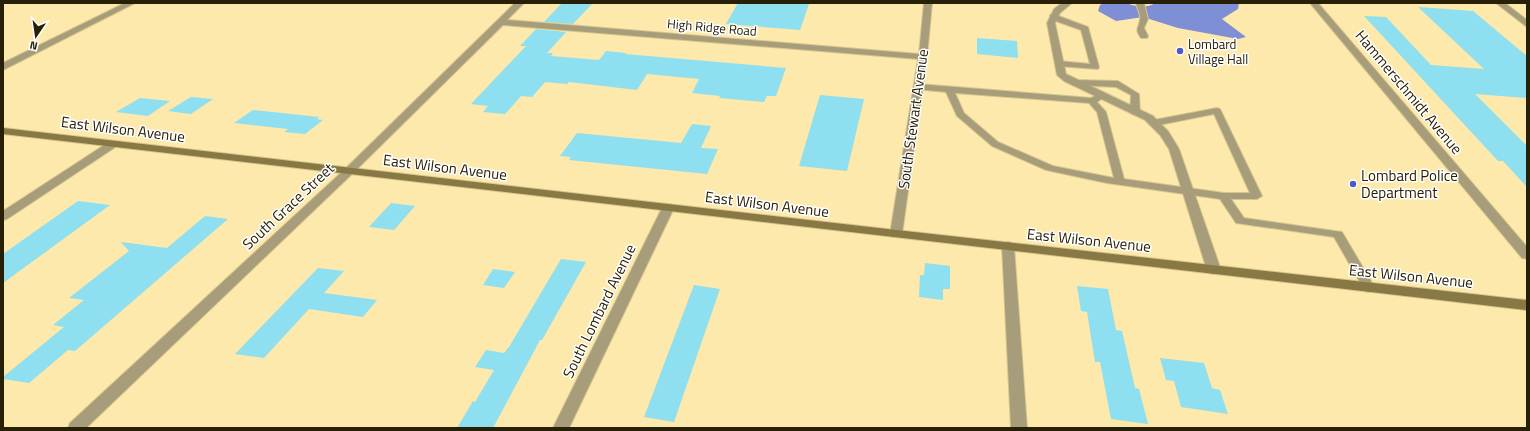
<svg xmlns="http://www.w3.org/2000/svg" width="1530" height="431" viewBox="0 0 1530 431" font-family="'Titillium Web',sans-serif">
<rect width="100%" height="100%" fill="#fde9ab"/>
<!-- water -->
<path fill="#7e8fd5" d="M1105,3c6,0 14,-1 20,0 11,3 20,6 31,0h83l-1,6 -16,10 24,18 -8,2 -60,-11 -35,-11 -27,4 -18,-10 2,-6z"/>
<!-- building -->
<g fill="#8edff0">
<path d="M562,3h31l-20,21 -29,-2z"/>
<path d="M738,3h56l15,1 -9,26 -74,-6z"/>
<path d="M1418,7l55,4 54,45v42l-52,-4 52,52v41l-24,-26h-5l-134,-145 22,1 45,48 53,4z"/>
<path d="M536,29l30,3 -19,21h6l-2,3 48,4 7,-9 20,2 -1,1 161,14 -10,28h-9l-3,6 -45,-4 1,-2 -28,-3 7,-14 -52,-5 -10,16 -68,-8 -2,2 -22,-2 -13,15 -11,-1 -16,18 -22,-2 5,-6 -17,-2 55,-58h-6z"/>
<path d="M977,38l40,3 1,17 -41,-4z"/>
<path d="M820,95l44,4 -17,72 -48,-5z"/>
<path d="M191,97l22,2 -22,15 -23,-3z"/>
<path d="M140,98l30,3 -22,15 -32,-4z"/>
<path d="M253,110l66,7 -2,2 6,1 -18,14 -21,-2 4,-3 -54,-6z"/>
<path d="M692,124l19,2 -10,22 17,1 -11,25 -138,-14 2,-3 -11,-1 17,-23 104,10z"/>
<path d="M78,201l32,4 -107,78v-29z"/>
<path d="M391,203l24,3 -21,24 -25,-3z"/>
<path d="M205,216l23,3 -153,132 -7,-1 -39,33 -26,-4v-2l61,-50 -11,-2 31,-25 -15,-2 60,-47 -8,-9 46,6z"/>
<path d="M561,259l25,3 -44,78h-2l-47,88h-36l16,-27 2,1 19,-32 -19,-3 11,-17 18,3 5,-6z"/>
<path d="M925,263l25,3v23h-7v11l-24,-3 1,-22h4z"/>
<path d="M318,268l26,3 -20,22 53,7 -14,17 -54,-8 -45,49 -29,-4z"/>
<path d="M493,269l22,3 -11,16 -21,-3z"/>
<path d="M694,285l26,4 -46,133 -30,-5z"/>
<path d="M1077,286l31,3 8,41 6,1 13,57 4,1 9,35 -37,-5 -11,-57h-5l-8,-50 -6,-1z"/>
<path d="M1160,358l44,5 8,25 8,2 8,24 -47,-7 -7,-26 -8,-1z"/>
</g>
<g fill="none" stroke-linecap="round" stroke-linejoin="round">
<!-- lane casing -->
<g stroke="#d6c58d" stroke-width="2">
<g id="lane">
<path d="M1136,3h8l4,16 -4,9 4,8 -1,2h-6c-7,-10 -2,-9 -1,-19 1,-4 -3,-11 -4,-16z"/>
<path d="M1050,15h6l32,12 11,40 -1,2 -42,-3 -1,-2 4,-3 31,3 -9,-34 -31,-11z"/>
<path d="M1075,80l43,1 21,13 1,18 -5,3 -3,-1 -2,-2 1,-17 -15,-8 -44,-2 -1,-2 1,-2z"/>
<path d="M918,84l173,14 8,-4h6l1,2 -9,6 9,10 18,67 100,14h26l-36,-79 -60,12 -5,-3 5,-3 63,-12 3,1 42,87 -5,3h-26l13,19 98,14 33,56 -2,3 -4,1 -4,-1 -31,-54 -98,-14 -16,-24 -113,-16 -61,-13 -54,-24 -35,-30 -11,-24 -31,-3 -1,-2 1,-2zM955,93l134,10 8,9 17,66 -61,-12 -55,-24 -34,-29z"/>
</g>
</g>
<!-- street casing -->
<g stroke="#d6c58d" stroke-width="2">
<g id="street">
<path d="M125,3h10l-132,67v-7z"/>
<path d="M515,3h9l-17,17 412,34 5,-51h8l-5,54 -25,177 -2,3h-8l-2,-3 28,-175 -415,-34 -151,149 -266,254h-18l2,-5 274,-253z"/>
<path d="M1062,3h10l-12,10 -5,10 11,51 87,42 15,15 11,18 42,121 -2,3 -5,1 -5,-1 -2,-3 -38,-121 -9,-14 -15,-15 -81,-39 -7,-6 -10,-52 7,-14z"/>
<path d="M1310,3h8l209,244v12l-5,-1z"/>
<path d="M1496,3h9l22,17v7z"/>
<path d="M113,141l5,3 -1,2 -110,73 -4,1v-9l106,-69z"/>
<path d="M668,204l4,1 2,3 -105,220h-16l109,-220 2,-3z"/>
<path d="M1008,242l4,1 2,3 13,182h-16l-9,-182 2,-3z"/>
</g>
</g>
<!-- secondary casing -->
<g stroke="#d6c58d" stroke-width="2">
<path id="secondary" d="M3,128l893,102 631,70v10l-1524,-176z"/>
</g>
<!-- lane -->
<use href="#lane" fill="#a79d7b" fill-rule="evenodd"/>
<!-- street -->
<use href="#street" fill="#a79d7b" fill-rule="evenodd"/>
<!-- secondary -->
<use href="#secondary" fill="#877844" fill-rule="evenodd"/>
</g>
<!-- markers -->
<g fill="#4a5acf" stroke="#fff" stroke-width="1.5">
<circle cx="1180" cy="51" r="4"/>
<circle cx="1353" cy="184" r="4"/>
</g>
<g text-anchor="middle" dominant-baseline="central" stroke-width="3" stroke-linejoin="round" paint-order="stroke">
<!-- far-street labels -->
<g font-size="13" fill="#272007" stroke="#fff">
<text transform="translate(712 27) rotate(5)">High Ridge Road</text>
</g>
<!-- far-poi labels -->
<g font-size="13" fill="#272007" stroke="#fff" text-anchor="start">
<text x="1188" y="44">Lombard<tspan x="1188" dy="15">Village Hall</tspan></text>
</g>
<!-- street labels -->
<g font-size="15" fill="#272007" stroke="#fff">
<text transform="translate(1409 92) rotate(50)">Hammerschmidt Avenue</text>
<text transform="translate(913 119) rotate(-82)">South Stewart Avenue</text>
<text transform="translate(123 129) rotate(7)">East Wilson Avenue</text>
<text transform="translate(445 167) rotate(7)">East Wilson Avenue</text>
<text transform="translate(767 204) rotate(7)">East Wilson Avenue</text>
<text transform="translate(288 206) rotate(-43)">South Grace Street</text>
<text transform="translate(1089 240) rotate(6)">East Wilson Avenue</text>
<text transform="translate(1411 276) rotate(6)">East Wilson Avenue</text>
<text transform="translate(599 311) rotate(-64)">South Lombard Avenue</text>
</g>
<!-- poi labels -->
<g font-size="15" fill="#272007" stroke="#fff" text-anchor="start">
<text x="1361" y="175">Lombard Police<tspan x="1361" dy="17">Department</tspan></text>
</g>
</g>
<!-- border -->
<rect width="1530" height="431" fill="none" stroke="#272007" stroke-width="8"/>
<!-- north arrow -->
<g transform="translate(36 36) rotate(193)" stroke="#ffffff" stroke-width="3" paint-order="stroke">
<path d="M0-3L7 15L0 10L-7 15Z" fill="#272007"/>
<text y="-6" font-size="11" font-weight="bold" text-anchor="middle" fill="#272007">N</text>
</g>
</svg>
